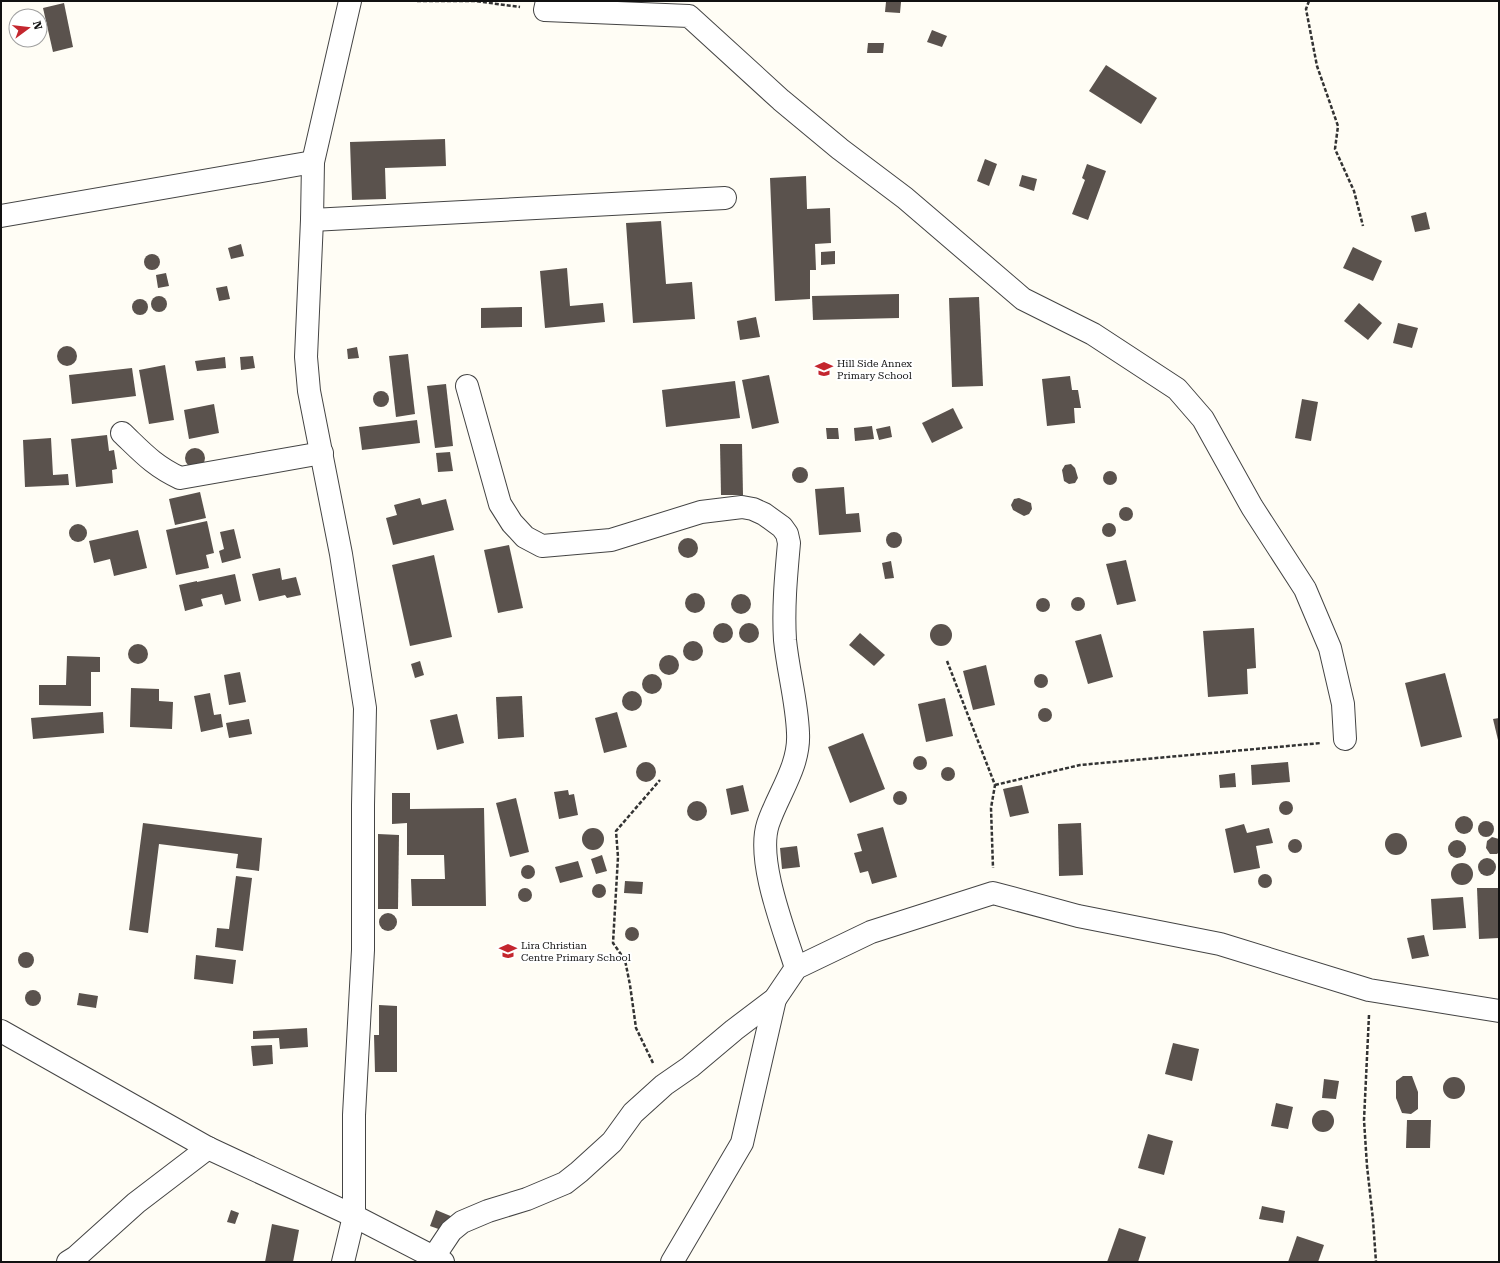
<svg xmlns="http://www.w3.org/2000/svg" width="1500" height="1263" viewBox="0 0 1500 1263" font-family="'Roboto Serif',serif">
<rect width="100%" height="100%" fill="#fffdf5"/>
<!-- building -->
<g fill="#5a524d">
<path d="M886,2h15l-1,11 -15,-1z"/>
<path d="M64,3l9,44 -20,5 -10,-44z"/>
<path d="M932,30l15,6 -5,11 -15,-5z"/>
<path d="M868,43h16l-1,10h-16z"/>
<path d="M1106,65l51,33 -16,26 -52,-33z"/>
<path d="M445,139l1,27 -61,2 1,31 -34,1 -2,-58z"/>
<path d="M985,159l12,5 -8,22 -12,-5z"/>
<path d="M1087,164l19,7 -18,49 -16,-6 13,-34 -3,-2z"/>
<path d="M1022,175l15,4 -3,12 -15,-5z"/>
<path d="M806,176l1,33 23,-1 1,35 -16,1 1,26h-6v29l-35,2 -5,-123z"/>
<path d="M1426,212l4,17 -15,3 -4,-16z"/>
<path d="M661,221l5,63 26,-2 3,37 -62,4 -7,-100z"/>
<path d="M241,244l3,12 -13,3 -3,-11z"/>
<path d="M1353,247l29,14 -9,20 -30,-13z"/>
<path d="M835,251v13l-14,1v-13z"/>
<circle cx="152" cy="262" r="8"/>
<path d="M567,268l3,38 33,-3 2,19 -60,6 -5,-57z"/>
<path d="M166,273l3,13 -11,2 -2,-13z"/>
<path d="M227,286l3,13 -11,2 -3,-13z"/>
<path d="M899,294v24l-86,2 -1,-24z"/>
<circle cx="159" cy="304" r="8"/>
<path d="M979,297l4,89 -31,1 -3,-89z"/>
<circle cx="140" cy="307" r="8"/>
<path d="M1359,303l23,20 -14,17 -24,-19z"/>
<path d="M522,307v20l-41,1v-20z"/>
<path d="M756,317l4,20 -20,3 -3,-19z"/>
<path d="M1398,323l20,5 -6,20 -19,-5z"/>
<circle cx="67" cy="356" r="10"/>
<path d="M357,347l2,11 -11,1 -1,-10z"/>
<path d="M408,354l7,60 -19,3 -7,-61z"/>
<path d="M253,356l2,12 -14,2 -1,-13z"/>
<path d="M225,357l1,11 -29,3 -2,-10z"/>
<path d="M165,365l9,55 -25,4 -10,-54z"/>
<path d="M132,368l4,28 -64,8 -3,-29z"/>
<path d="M769,375l10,48 -27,6 -10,-49z"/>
<path d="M1070,376l2,14h6l3,18h-7l1,15 -28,3 -5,-47z"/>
<path d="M735,381l5,37 -74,9 -4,-37z"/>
<path d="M446,384l7,62 -18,2 -8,-62z"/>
<circle cx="381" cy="399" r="8"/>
<path d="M1302,399l16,3 -7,39 -16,-3z"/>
<path d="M214,404l5,29 -30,6 -5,-29z"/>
<path d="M953,408l10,20 -31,15 -10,-20z"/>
<path d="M417,420l3,23 -58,7 -3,-23z"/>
<path d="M872,426l2,13 -19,2 -1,-13z"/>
<path d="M890,426l2,11 -13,3 -3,-11z"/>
<path d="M826,428h12l1,11h-12z"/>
<path d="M107,435l2,16 5,-1 3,19 -5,1 1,13 -37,4 -5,-48z"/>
<path d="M51,438l2,37 15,-1 1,11 -44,2 -2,-47z"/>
<path d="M720,444h22l1,51h-22z"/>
<circle cx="195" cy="458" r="10"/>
<path d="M450,452l3,19 -15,1 -2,-19z"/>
<path d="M1071,464l4,4 3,10 -3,5 -6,1 -5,-3 -2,-11 3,-5z"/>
<circle cx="800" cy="475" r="8"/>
<circle cx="1110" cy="478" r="7"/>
<path d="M844,487l2,27 13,-1 2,19 -42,3 -4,-46z"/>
<path d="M200,492l6,26 -31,7 -6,-26z"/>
<path d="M420,498l2,7 24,-6 8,31 -61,15 -7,-27 11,-3 -3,-10z"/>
<path d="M1019,498l12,5 1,6 -3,5 -5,2 -11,-6 -2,-5 3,-6z"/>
<circle cx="1126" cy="514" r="7"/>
<path d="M207,521l7,32 -8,2 3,13 -33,7 -10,-45z"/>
<circle cx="1109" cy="530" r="7"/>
<circle cx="78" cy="533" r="9"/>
<path d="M234,529l7,29 -19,5 -3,-12 5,-2 -4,-17z"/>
<path d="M138,530l9,38 -33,8 -4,-17 -16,4 -5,-22z"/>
<circle cx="894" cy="540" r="8"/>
<circle cx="688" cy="548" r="10"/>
<path d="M509,545l14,63 -25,5 -14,-63z"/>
<path d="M434,555l18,82 -42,9 -18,-81z"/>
<path d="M1126,560l10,41 -19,4 -11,-41z"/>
<path d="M891,561l3,17 -9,1 -3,-16z"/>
<path d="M280,568l2,12 14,-3 5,18 -14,3 -2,-3 -26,6 -7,-27z"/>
<path d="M235,574l6,27 -16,4 -3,-11 -21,5 2,7 -18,5 -6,-26 18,-4v1z"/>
<circle cx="695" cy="603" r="10"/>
<circle cx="741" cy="604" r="10"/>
<circle cx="1078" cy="604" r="7"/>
<circle cx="1043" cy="605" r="7"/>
<circle cx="723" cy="633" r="10"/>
<circle cx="749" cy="633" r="10"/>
<circle cx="941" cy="635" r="11"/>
<path d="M1254,628l2,40 -9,1 1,25 -40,3 -5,-66z"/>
<path d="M860,633l25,22 -11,11 -25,-21z"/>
<path d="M1101,634l12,43 -25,7 -13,-43z"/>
<circle cx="693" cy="651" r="10"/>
<circle cx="138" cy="654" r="10"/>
<circle cx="669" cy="665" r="10"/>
<path d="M67,656l33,1v15h-9v34l-52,-1v-20h27z"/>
<path d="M420,661l4,14 -9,3 -4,-14z"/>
<path d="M986,665l9,40 -22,5 -10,-39z"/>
<path d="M240,672l6,30 -17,3 -5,-30z"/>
<path d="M1445,673l17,64 -41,10 -16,-64z"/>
<circle cx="1041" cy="681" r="7"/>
<circle cx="652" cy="684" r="10"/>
<path d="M131,688l28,1v12l14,1 -1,27 -42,-2z"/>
<circle cx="632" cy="701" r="10"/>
<path d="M210,693l4,22 7,-1 2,13 -22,5 -7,-36z"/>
<path d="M522,696l2,41 -26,2 -2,-42z"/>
<path d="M945,698l8,38 -27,6 -8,-38z"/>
<circle cx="1045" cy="715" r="7"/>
<path d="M103,712l1,21 -71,6 -2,-21z"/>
<path d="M617,712l10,35 -23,6 -9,-35z"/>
<path d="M457,714l7,29 -27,7 -7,-30z"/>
<path d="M1499,718v22h-1l-5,-21z"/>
<path d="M249,719l3,15 -23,4 -3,-15z"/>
<path d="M863,733l22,56 -35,14 -22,-56z"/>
<circle cx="920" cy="763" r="7"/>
<circle cx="646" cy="772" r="10"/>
<path d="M1288,762l2,20 -38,3 -1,-20z"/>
<circle cx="948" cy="774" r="7"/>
<path d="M1235,773l1,14 -16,1 -1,-13z"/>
<path d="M743,785l6,26 -18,4 -5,-26z"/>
<path d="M1022,785l7,28 -19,4 -7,-28z"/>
<path d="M568,790l1,5 5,-1 4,21 -19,4 -5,-27z"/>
<circle cx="900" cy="798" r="7"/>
<path d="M392,793h18v16l74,-1 2,98h-74l-1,-27h34l-1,-24h-37v-32l-15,1z"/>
<path d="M516,798l13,54 -19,5 -14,-54z"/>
<circle cx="1286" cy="808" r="7"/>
<circle cx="697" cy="811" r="10"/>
<circle cx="1464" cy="825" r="9"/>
<circle cx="1486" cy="829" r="8"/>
<path d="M143,823l119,15 -3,33 -23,-3 2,-14 -79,-10 -11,89 -19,-3z"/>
<path d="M1081,823l2,52 -24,1 -1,-52z"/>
<path d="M1244,824l3,9 22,-5 4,15 -17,3 4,22 -26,5 -9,-44z"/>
<path d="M883,827l14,50 -25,7 -4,-13 -8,2 -6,-20 8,-2 -5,-17z"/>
<circle cx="593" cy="839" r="11"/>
<circle cx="1396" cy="844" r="11"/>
<path d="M378,834l21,1 -1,74h-20z"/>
<path d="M1492,837l7,2v13l-2,2h-7l-4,-6 1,-7z"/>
<circle cx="1295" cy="846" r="7"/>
<circle cx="1457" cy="849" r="9"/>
<path d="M797,846l3,21 -18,2 -2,-21z"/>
<path d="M602,855l5,16 -11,3 -5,-15z"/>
<circle cx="1487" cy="867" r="9"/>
<path d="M578,861l5,16 -23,6 -5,-16z"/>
<circle cx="1462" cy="874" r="11"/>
<circle cx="528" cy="872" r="7"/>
<circle cx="1265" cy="881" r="7"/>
<path d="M236,876l16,2 -9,73 -28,-4 2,-19 12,1z"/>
<path d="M625,881l18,1 -1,12 -18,-1z"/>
<circle cx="599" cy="891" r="7"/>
<circle cx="525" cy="895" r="7"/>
<path d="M1477,888h22v50l-20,1z"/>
<path d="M1463,897l3,31 -33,2 -2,-31z"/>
<circle cx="388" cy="922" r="9"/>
<circle cx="632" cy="934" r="7"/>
<path d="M1424,935l5,21 -17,3 -5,-21z"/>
<circle cx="26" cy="960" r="8"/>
<path d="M196,955l40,5 -3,24 -39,-5z"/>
<circle cx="33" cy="998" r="8"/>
<path d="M79,993l19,3 -2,12 -19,-3z"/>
<path d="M379,1005l18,1v66h-22l-1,-37h5z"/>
<path d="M307,1028l1,19 -28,2 -1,-11 -26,1v-8z"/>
<path d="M1173,1043l26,6 -7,32 -27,-7z"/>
<path d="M272,1045l1,19 -20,2 -2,-20z"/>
<path d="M1403,1076h9l6,16v17l-7,5 -9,-1 -6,-15v-17z"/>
<circle cx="1454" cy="1088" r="11"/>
<path d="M1324,1079l15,2 -3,18 -14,-1z"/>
<path d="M1276,1103l17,4 -5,22 -17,-3z"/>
<circle cx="1323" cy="1121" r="11"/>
<path d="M1407,1120h24l-1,28h-24z"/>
<path d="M1148,1134l25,7 -9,34 -26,-7z"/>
<path d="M1262,1206l23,5 -2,12 -24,-4z"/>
<path d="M231,1210l8,3 -4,11 -8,-2z"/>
<path d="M436,1210l17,7 -6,15 -17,-6z"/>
<path d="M272,1224l27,6 -6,32h-28z"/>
<path d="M1119,1228l27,9 -8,25h-31z"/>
<path d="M1297,1236l27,9 -6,17h-30z"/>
</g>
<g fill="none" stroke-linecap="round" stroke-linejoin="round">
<!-- minor casing -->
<g stroke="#444" stroke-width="24">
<g id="minor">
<path d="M547,1l-2,9 144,6 92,84 59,49 65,49 118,101 70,35 84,55 26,30 49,88 53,82 25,59 13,56 2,35"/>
<path d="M1,216l312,-54"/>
<path d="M312,220l413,-22"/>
<path d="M467,386l33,118 12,19 13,14 17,9 69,-6 90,-28 41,-5 11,2 11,5 18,13 5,7 2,9c-3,33 -6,65 -4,97 3,31 12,62 13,93 2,33 -20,61 -30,91 -12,37 17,108 28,144"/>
<path d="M122,433c20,19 32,33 58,45l142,-25"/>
<path d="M1,1031l207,117 146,68 89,46"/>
<path d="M433,1258l18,-27 11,-9 26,-11 39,-12 38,-16 14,-11 33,-30 21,-29 31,-28 26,-18 44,-37 41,-31 21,-31 75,-36 122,-39 85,23 142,28 149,46 130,21"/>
<path d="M68,1262l8,-5 60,-54 72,-55"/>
<path d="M343,1262l11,-46v-101l9,-165v-145l2,-97 -24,-154 -32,-163 -3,-34 6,-137 1,-58 37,-161"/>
<path d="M672,1262l70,-119 33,-144"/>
</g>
</g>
<!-- path -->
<g stroke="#333" stroke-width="2.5" stroke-dasharray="4 2" stroke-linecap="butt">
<path d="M417,1h58l45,6"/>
<path d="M1309,1l-3,8 11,57 21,60 -3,23 19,42 9,35"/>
<path d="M947,661l48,124 -4,23 2,60"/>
<path d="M995,785l85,-20 241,-22"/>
<path d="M1369,1015l-5,105 3,46 6,54 3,42"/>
<path d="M653,1063l-17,-35 -6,-43 -5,-25 -12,-17 5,-86 -2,-26 44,-51"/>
</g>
<!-- minor -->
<use href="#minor" stroke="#fff" stroke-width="22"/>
</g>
<!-- icons -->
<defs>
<g id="school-bare" transform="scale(1.38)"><path d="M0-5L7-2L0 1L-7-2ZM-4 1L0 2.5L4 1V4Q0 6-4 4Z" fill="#c4262e" stroke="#fff" stroke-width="2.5" paint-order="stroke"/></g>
</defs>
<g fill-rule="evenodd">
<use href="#school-bare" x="824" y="369"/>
<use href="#school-bare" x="508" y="951"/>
</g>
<g text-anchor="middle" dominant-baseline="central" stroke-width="4" stroke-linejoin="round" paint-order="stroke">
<!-- poi labels -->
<g font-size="10" fill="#111" stroke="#fff" text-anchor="start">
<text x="837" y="363">Hill Side Annex<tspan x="837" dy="12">Primary School</tspan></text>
<text x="521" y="945">Lira Christian<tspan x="521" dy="12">Centre Primary School</tspan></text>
</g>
</g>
<!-- border -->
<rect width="1500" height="1263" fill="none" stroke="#111111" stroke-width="4"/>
<!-- north arrow -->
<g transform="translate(28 28) rotate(75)"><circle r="19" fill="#ffffff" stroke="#a0a0a0"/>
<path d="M0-3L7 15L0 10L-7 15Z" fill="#c4262e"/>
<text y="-6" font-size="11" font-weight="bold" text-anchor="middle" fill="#111111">N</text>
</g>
</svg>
